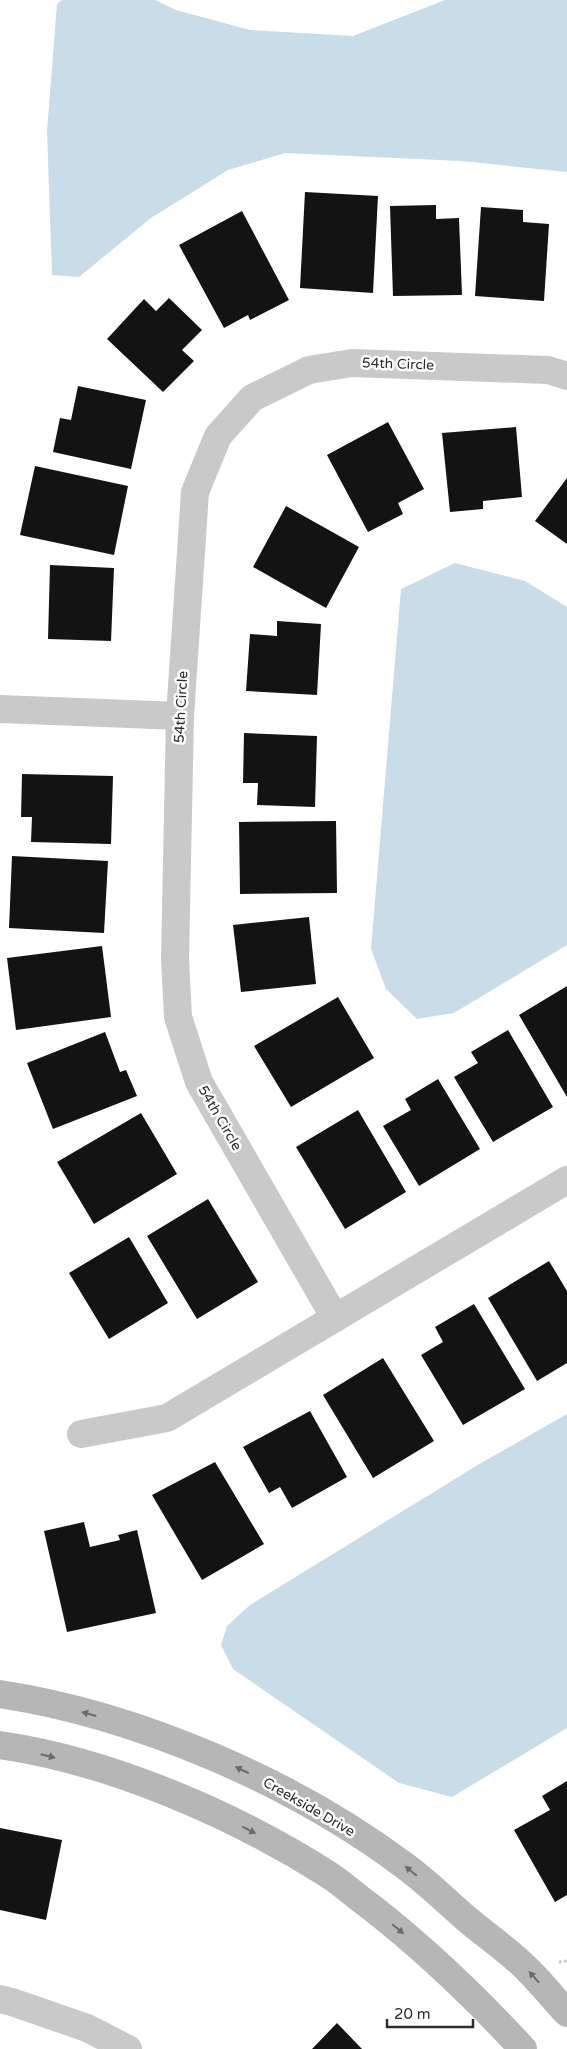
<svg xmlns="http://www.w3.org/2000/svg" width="567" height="2049" viewBox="0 0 567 2049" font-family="'Varela Round',sans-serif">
<rect width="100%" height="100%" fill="#fff"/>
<!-- water -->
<g fill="#c8dde8">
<path d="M62,0h93l21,10 74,20 103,6 92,-36h122v172l-106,-11 -176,-8 -57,17 -77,48 -72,59 -27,-2 -5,-144 10,-127z"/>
<path d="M455,563l70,18 42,26v338l-113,68 -37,6 -31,-30 -15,-40 30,-360z"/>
<path d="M567,1414v314l-115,69 -53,-14 -166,-114 -12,-24 6,-19 23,-21 226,-139z"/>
</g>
<!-- building -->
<g fill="#131313">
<path d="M305,192l73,4 -5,97 -73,-5z"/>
<path d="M436,205v14l23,-1 3,77 -69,1 -3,-90z"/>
<path d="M481,207l42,3v12l26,2 -5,77 -69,-5z"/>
<path d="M242,211l47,89 -39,20 -2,-5 -24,13 -45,-83z"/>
<path d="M169,298l33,32 -20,20 12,11 -31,31 -56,-53 37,-40 12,12z"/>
<path d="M78,386l68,14 -15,69 -78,-17 7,-34 11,2z"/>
<path d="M388,422l36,67 -26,14 5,11 -35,18 -41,-77z"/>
<path d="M516,427l6,70 -39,4v8l-33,3 -8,-79z"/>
<path d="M35,466l93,20 -14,69 -94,-20z"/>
<path d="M567,478v66l-32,-23z"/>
<path d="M286,506l73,41 -33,61 -73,-41z"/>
<path d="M50,565l64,3 -3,73 -63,-2z"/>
<path d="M277,621l44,3 -4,71 -71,-4 4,-57 27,2z"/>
<path d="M244,733l73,3 -2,71 -58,-2 1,-22h-15z"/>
<path d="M22,774l91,2 -2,68 -80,-2 1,-25h-11z"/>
<path d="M336,821l1,72 -97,1 -1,-72z"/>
<path d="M12,856l96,5 -4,72 -95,-5z"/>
<path d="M309,917l7,67 -75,8 -8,-67z"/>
<path d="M102,946l9,71 -95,13 -9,-72z"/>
<path d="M567,986v111l-48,-82z"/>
<path d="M338,997l36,61 -83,49 -37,-61z"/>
<path d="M508,1030l45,77 -60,35 -39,-65 24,-14 -7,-11z"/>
<path d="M105,1032l15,40 6,-2 11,26 -84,33 -26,-66z"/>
<path d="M438,1079l42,70 -61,37 -36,-60 28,-16 -6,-11z"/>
<path d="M358,1110l48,82 -61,37 -49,-82z"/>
<path d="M141,1113l36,61 -83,50 -37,-62z"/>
<path d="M208,1199l50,83 -61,37 -50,-83z"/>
<path d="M129,1237l39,66 -59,36 -40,-66z"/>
<path d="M549,1261l18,30v72l-30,18 -49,-83z"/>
<path d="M474,1304l51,85 -62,36 -42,-70 22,-13 -8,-15z"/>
<path d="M383,1358l51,83 -61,37 -50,-83z"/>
<path d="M310,1411l37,66 -55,31 -12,-21 -11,6 -26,-46z"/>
<path d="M215,1462l49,82 -62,36 -50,-85z"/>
<path d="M84,1522l6,25 30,-7 -2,-5 19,-5 19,83 -89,19 -23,-101z"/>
<path d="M567,1781v114l-12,7 -41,-72 36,-20 -8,-14z"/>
<path d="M0,1828l62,12 -16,80 -46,-10z"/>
<path d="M337,2023l25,26h-50z"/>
</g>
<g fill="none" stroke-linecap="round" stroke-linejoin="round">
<!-- path -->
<path stroke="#c9c9c9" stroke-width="3" stroke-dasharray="2.5 2.5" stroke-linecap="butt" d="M559,1962l8,-1"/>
<!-- street -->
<g stroke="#c9c9c9" stroke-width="28">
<path d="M0,709l180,7"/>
<path d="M335,1318l-136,-236 -21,-65 -3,-58 5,-243 15,-224 23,-56 34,-38 57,-28 43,-7 196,7 19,6"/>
<path d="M81,1434l86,-16 400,-238"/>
<path d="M0,1999l12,3 75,26 41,21"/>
</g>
<!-- secondary -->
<g stroke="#b6b6b6" stroke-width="28">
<path d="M0,1694c138,21 293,88 405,172 22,16 42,36 63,54 20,17 43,32 61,51 13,13 25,28 38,42"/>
<path d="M0,1745c111,16 235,70 329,130 15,10 28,22 42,32 55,43 105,91 152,142"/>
</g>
</g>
<!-- one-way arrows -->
<defs><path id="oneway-solid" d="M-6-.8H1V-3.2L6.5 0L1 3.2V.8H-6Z" transform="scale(1.25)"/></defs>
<g fill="#6a6a6a">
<use href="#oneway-solid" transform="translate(89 1714) rotate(-164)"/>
<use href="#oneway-solid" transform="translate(48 1756) rotate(14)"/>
<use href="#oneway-solid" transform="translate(242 1770) rotate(-155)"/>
<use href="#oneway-solid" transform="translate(249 1830) rotate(27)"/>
<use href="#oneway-solid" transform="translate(411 1871) rotate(-140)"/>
<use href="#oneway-solid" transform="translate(398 1929) rotate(40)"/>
<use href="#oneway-solid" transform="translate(534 1977) rotate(-132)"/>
</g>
<g text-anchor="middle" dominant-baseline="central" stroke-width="5" stroke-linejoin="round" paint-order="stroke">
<!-- street labels -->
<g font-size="14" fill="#2c2c2c" stroke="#fff">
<text transform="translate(398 364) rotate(2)">54th Circle</text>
<text transform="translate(181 707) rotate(-87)">54th Circle</text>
<text transform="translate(220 1118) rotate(60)">54th Circle</text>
<text transform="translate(309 1807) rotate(30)">Creekside Drive</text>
</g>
</g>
<!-- scale -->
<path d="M387 2019v8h86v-8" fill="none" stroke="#2c2c2c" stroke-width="2.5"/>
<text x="394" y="2019" font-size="15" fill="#2c2c2c" stroke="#ffffff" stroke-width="4" paint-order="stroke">20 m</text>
</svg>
